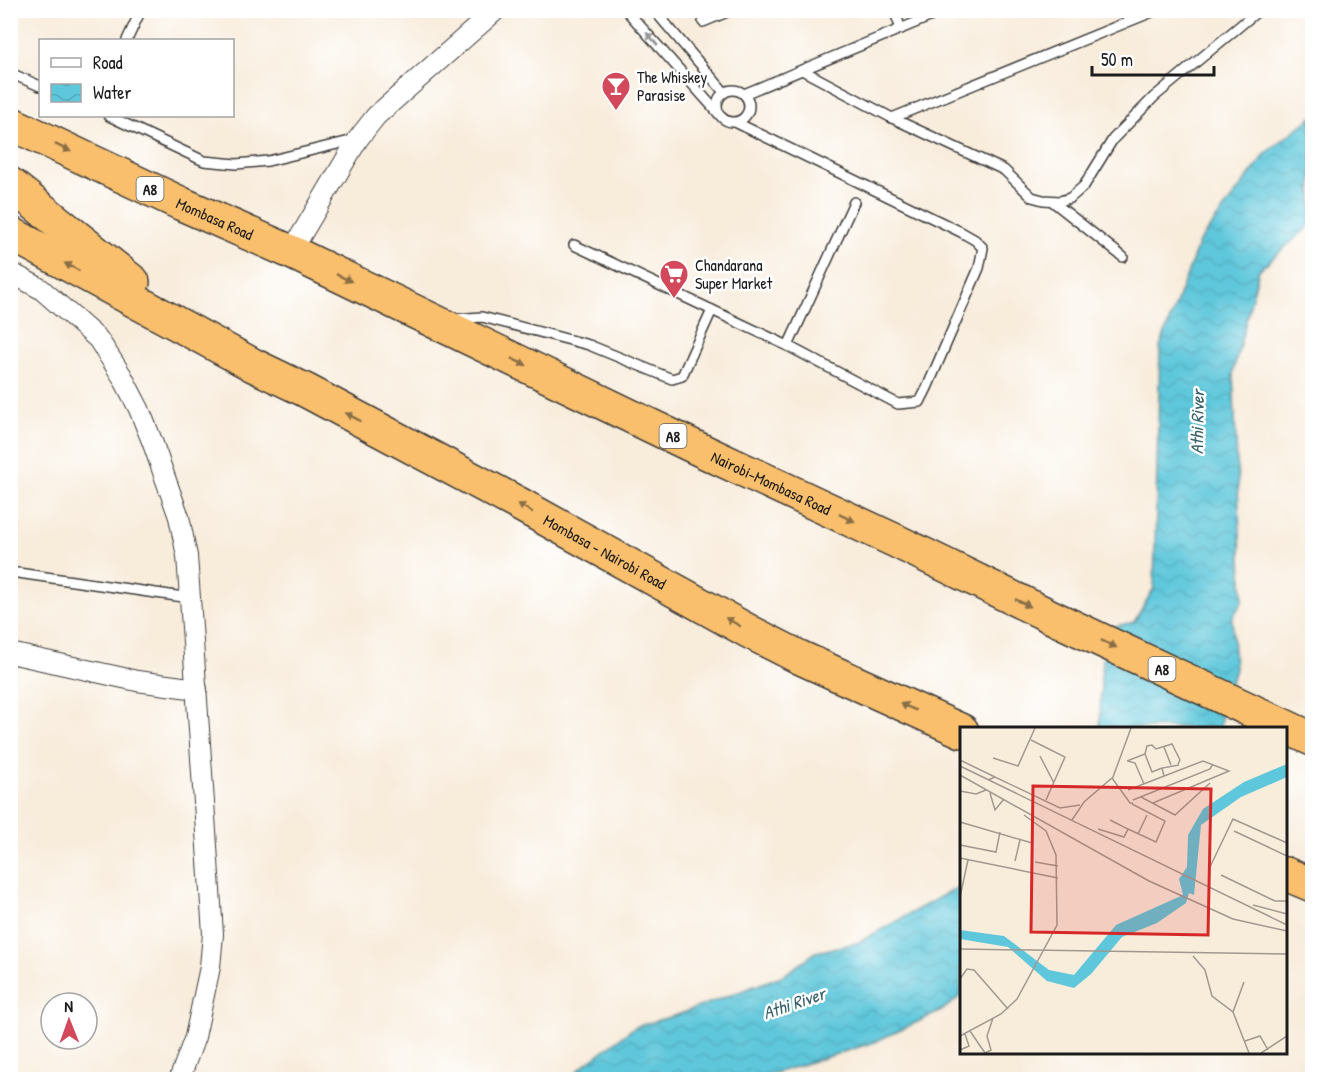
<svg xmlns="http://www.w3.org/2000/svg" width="1323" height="1090" viewBox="0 0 1323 1090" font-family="'Patrick Hand',sans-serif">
<defs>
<pattern id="water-waves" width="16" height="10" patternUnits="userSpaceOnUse" patternTransform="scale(1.5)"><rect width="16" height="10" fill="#5fc7db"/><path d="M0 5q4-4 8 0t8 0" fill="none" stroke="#52aabb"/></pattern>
</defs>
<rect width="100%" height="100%" fill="#fff"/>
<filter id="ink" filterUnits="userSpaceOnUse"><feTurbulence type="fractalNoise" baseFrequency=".0167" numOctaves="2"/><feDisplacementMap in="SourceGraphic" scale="12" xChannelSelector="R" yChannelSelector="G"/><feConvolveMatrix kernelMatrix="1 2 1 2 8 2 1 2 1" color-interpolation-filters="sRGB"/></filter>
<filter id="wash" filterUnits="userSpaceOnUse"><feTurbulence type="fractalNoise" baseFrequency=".008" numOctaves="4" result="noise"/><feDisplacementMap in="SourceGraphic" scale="24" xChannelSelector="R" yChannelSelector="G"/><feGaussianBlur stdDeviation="1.35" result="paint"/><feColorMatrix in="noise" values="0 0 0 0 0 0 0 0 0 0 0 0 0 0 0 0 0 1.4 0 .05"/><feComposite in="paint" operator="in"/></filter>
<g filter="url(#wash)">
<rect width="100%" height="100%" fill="#f8ecdb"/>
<!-- water -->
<g fill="url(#water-waves)" stroke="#3e727c" stroke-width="1.5">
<path d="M1312,117v107l-53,46 -26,102 10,228 -11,18 3,51 -13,41 -2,18h-120l1,-50 5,-50 28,-6 20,-34 6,-241 39,-105 68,-90z"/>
<path d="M961,888v108l-20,15 -69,32 -116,36h-185l8,-10 56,-42 45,-13 104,-39 32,-23 41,-9 92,-51z"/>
</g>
</g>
<g filter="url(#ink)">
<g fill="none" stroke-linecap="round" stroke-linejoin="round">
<!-- lane casing -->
<g stroke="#3d3b39" stroke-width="12">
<g id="lane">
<path d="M626,10l93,104"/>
<path d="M654,10l70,82"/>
<path d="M894,10l7,19"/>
<path d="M703,22l29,-12"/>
<path d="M127,40l14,-30"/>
<path d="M802,70l90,48 112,52 28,27 11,3 17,1 10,-3 14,-12 29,-47 41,-42 105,-87"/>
<path d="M10,73l30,13"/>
<circle cx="733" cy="106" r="16"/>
<path d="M744,94l202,-84"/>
<path d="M109,116l95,45 32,3 32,-3 86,-21"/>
<path d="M892,118l265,-108"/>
<path d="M1052,201l71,56"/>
<path d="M712,310l76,36 110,58 22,-2 7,-14 52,-120 4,-20 -8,-8 -14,-8 -224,-109"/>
<path d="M453,319l29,-2 107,28 83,34 10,-3 30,-66 -138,-65"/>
<path d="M788,346l66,-144"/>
<path d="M18,573l172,25"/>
</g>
</g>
<!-- street casing -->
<g stroke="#3d3b39" stroke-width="22">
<g id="street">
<path d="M291,252l67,-113 18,-23 120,-106"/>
<path d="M10,272l31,17 57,50 24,37 17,33 13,32 27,76 8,39 3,42 23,336 -3,33 -15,70 -16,43"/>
<path d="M10,653l127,28 60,8"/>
</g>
</g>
<!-- highway casing -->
<g stroke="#3d3b39" stroke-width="36">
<g id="highway">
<path id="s1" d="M10,123l172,81 109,48 414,200 191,89 160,78 256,120"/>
<path d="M10,184l123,98"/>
<path id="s2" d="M10,233l243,132 52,25 214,114 231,128 49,25 163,74"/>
<path d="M1286,874l26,11"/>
</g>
</g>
<!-- lane -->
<use href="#lane" stroke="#fff" stroke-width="9"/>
<!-- street -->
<use href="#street" stroke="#fff" stroke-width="20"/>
<!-- highway -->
<use href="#highway" stroke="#f9bf6d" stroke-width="33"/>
</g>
<!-- one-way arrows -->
<defs><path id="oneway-solid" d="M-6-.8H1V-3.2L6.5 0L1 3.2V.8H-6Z" transform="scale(1.5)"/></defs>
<use fill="#999" href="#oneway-solid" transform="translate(652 39) rotate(-132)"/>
<g fill="#8a6e44">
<use href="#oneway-solid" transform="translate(63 148) rotate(25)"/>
<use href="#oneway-solid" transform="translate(72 267) rotate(-152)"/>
<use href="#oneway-solid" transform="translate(344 278) rotate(26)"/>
<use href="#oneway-solid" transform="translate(519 362) rotate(25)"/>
<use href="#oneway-solid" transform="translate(353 417) rotate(-153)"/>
<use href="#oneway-solid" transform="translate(525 508) rotate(-151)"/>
<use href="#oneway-solid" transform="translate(847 518) rotate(25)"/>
<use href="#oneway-solid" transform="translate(1023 603) rotate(26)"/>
<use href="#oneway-solid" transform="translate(733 622) rotate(-150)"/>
<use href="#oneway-solid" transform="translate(1109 644) rotate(25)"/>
<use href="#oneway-solid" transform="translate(908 707) rotate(-156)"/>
</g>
</g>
<!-- icons -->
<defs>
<g id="bar-pin" transform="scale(1.5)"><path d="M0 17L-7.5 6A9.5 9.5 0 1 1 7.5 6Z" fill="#d1495b" stroke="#fff"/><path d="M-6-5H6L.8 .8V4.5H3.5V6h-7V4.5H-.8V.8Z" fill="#fff"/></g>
<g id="supermarket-pin" transform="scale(1.5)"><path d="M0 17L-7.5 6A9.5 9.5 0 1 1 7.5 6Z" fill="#d1495b" stroke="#fff"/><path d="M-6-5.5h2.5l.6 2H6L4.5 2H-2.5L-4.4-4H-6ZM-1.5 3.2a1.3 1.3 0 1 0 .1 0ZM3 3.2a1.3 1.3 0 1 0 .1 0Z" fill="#fff"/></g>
</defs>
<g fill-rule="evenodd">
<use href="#bar-pin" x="616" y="86"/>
<use href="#supermarket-pin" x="674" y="274"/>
</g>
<g text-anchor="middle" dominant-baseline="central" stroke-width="5" stroke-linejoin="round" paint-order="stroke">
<!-- shield labels -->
<g fill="#fff" stroke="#606060" stroke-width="1.5">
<rect x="136.5" y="177" width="27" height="24" rx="4.5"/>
<rect x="659.5" y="424" width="27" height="24" rx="4.5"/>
<rect x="1148.5" y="657" width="27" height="24" rx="4.5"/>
</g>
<g font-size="15" font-weight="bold" fill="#1c1c1c">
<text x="150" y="189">A8</text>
<text x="673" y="436">A8</text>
<text x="1162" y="669">A8</text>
</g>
<!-- poi labels -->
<g font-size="16" fill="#1c1c1c" stroke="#fff" text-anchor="start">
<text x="637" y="77">The Whiskey<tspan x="637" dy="18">Parasise</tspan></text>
<text x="695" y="265">Chandarana<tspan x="695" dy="18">Super Market</tspan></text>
</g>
<!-- street labels -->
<g font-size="16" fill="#1c1c1c" stroke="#fff">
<text stroke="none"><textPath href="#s1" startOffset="226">Mombasa Road</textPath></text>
<text stroke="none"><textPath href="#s1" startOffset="842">Nairobi-Mombasa Road</textPath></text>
<text stroke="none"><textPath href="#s2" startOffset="675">Mombasa - Nairobi Road</textPath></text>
</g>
<!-- water labels -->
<g font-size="18" font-style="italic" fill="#376068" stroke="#fff">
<text transform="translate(1197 422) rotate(-89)">Athi River</text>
<text transform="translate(794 1003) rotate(-19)">Athi River</text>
</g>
</g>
<!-- overview -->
<g transform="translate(960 727)">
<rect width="327" height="327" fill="#f8ecdb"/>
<path d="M327,37v13l-46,20 -40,28 -7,70 -5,-2 -3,10 -29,20 -35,14 -31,37 -17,14 -27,-7 -39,-34 -48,-8v-9l44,6 45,34 25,5 42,-50 67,-30 -4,-16 8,-12 1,-32 15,-26 41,-27z" fill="#5fc7db"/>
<path fill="none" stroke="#a0998f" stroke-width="1.5" d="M71,13l34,17 -19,43M204,20l7,18M185,27l7,18 10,-4M80,29l14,27M33,31l25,8 17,-38M0,33l35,17M167,34l18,-7 2,-8 5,-1 4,4 16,-5 8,16 -2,4M168,34l7,2 9,21M0,39l327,159M0,48l189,106 84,38 54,12M204,49l-2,-8 17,-3M152,51l18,25h3M28,53l7,-3 65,31 20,-3M168,63l75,-29 26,10 -76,32M0,64l16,3 10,-4M30,66l5,17 9,-11M181,70l34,18 35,-32M173,73l77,-31 3,-5M112,93l12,-18 29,-25 18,-49M0,95l72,21M138,102l26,8 4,-8 -18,-9M168,102l28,13 9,-21 -33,-17M274,104l53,25M178,107l9,-19M0,118l36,7 4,-20M0,131l98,20M55,134l5,-21M75,135l23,4M249,142l24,-50 54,24M261,148l54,26h12M0,170l8,-37M293,178l34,9M0,222l327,5M233,229l12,14 7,26 21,16 16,41M0,252l7,-10 7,1 34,39M273,285l11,-30M10,304l15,22M0,309l41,-22 16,-15 40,-74 -1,-70 -10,-24 -22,-16M285,314l15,-5 8,14M0,323l9,-4 -4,-12M25,326l6,-3 -4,-14 6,-18M301,326l26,-17"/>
<path fill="#d62828" fill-opacity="0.15" stroke="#d62828" stroke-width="3" d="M73,59l178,3 -3,146 -177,-3z"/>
<rect width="327" height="327" fill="none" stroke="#1c1c1c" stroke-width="3"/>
</g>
<!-- margin -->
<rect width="1323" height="1090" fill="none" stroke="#fff" stroke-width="36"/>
<!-- legend -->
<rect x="39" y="39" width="195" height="78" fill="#ffffff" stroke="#a4a4a4" stroke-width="1.5"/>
<rect x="51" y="58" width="30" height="9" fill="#ffffff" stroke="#a4a4a4" stroke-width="1.5"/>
<text x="93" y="69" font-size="18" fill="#1c1c1c">Road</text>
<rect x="51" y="84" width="30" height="18" fill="url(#water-waves)" stroke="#a4a4a4" stroke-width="1.5"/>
<text x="93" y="99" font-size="18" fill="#1c1c1c">Water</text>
<!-- north arrow -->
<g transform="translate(69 1021) rotate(359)"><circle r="28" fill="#ffffff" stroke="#a4a4a4" stroke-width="1.5"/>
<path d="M0-4.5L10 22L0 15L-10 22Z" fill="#d1495b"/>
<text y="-9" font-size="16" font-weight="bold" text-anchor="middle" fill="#1c1c1c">N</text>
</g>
<!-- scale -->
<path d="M1092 66v9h122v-9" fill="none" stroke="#1c1c1c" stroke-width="3"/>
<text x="1101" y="66" font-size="18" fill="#1c1c1c" stroke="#ffffff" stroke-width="4.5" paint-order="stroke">50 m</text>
</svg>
